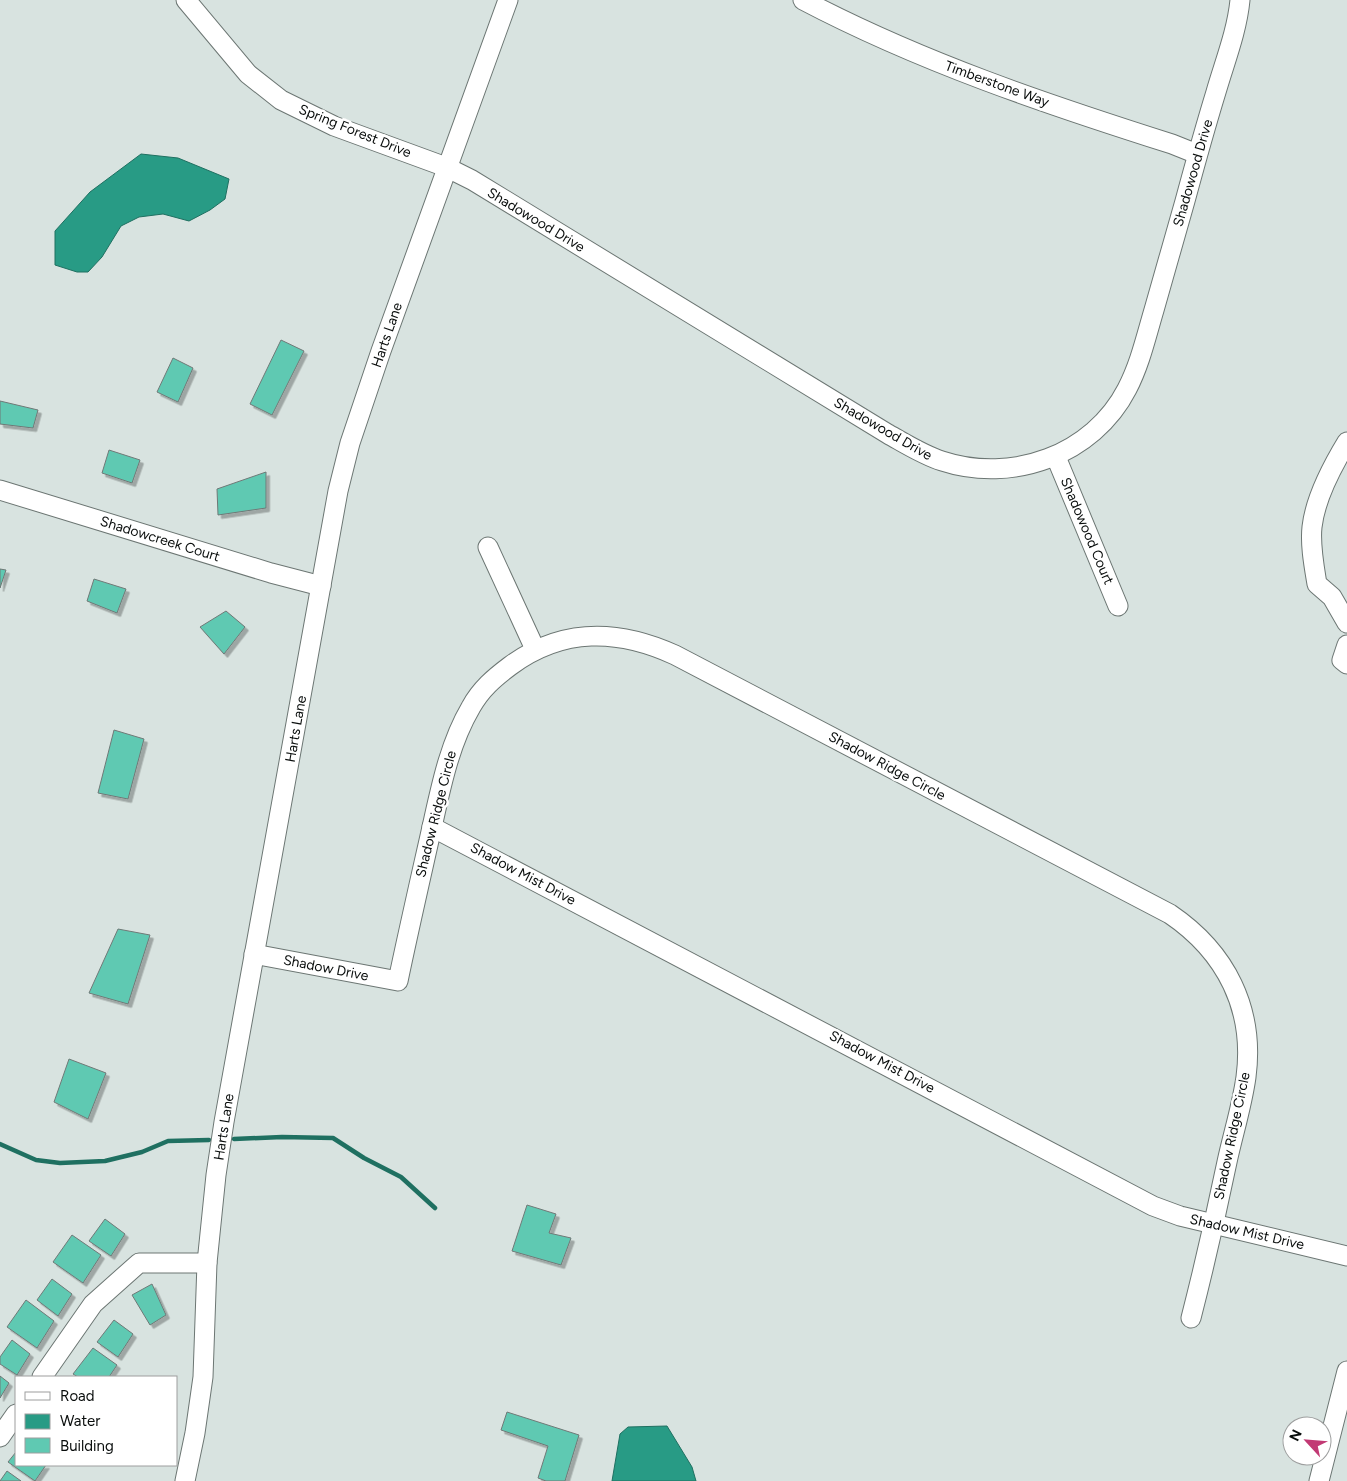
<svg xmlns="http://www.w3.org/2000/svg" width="1347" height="1481" viewBox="0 0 1347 1481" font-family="Figtree,sans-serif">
<defs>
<filter id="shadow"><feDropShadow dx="3.5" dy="3.5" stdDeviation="0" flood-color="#0004"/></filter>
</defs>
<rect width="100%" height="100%" fill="#d8e3e0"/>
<!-- water -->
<g fill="#289b85" stroke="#1f7061">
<path d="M141,154l37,4 51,21 -4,20 -15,11 -21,11 -26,-7 -24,3 -18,9 -19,31 -14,15h-11l-22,-7v-34l35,-39z"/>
<path d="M667,1426l25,41 4,14h-84l8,-47 8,-7z"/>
</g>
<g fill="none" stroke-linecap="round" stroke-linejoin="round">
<!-- stream -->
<g stroke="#1f7061" stroke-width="4.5">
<path d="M234,1139l48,-2 51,1 31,20 37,19 34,31"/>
<path d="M0,1144l36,16 24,3 45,-2 37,-9 26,-11 41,-1"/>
</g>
</g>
<!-- building -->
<g fill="#5fc9b2" stroke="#6f7977" filter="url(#shadow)">
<path d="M281,340l23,11 -32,64 -22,-11z"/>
<path d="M173,358l20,10 -15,34 -21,-10z"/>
<path d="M0,401l38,9 -5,18 -33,-4z"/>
<path d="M109,450l31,10 -8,23 -30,-10z"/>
<path d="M266,472v36l-48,7 -1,-26z"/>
<path d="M0,569l6,1 -6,18z"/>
<path d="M94,579l32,10 -9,24 -30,-12z"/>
<path d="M226,611l19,16 -21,27 -24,-27z"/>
<path d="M114,730l30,9 -16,60 -30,-6z"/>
<path d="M118,929l32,6 -22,69 -39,-11z"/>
<path d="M69,1059l37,14 -18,46 -34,-17z"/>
<path d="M527,1205l29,9 -7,19 22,5 -10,27 -49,-14z"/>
<path d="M105,1219l20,15 -14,22 -22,-15z"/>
<path d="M72,1235l29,20 -18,28 -30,-21z"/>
<path d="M52,1279l20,15 -14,22 -21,-16z"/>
<path d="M152,1284l14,31 -16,10 -18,-30z"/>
<path d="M26,1300l28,21 -17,27 -30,-21z"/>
<path d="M114,1320l19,14 -15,23 -21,-15z"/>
<path d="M12,1340l18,14 -13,21 -17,-11v-7z"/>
<path d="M93,1348l24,17 -8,12h-31l-5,-3z"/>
<path d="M0,1376l9,7 -9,15z"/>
<path d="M507,1412l72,23 -14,46h-19l-8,-3 10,-32 -47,-16z"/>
<path d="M16,1452v13h30l-11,16 -27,-19z"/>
<path d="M7,1471l14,10h-21z"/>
</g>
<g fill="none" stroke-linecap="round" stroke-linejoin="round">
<!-- minor casing -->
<g stroke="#6c7673" stroke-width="21">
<g id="minor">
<path d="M186,0l62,74 33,26 53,26 112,41 26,13 416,254c18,10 35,21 54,27 70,23 151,-6 185,-72 13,-25 19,-52 27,-79 10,-36 21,-73 31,-109 10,-37 20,-73 31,-109 9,-31 21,-61 24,-92"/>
<path d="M803,0c118,62 243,104 369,144l25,10"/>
<path d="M1347,442c-14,23 -32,58 -35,85 -2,18 2,39 5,57l15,13 15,26"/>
<path d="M1056,457l62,149"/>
<path d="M0,490l271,83 50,13"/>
<path d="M488,547l47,102"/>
<path d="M1347,645l-5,15 5,4"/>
<path d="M432,827l721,379 27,10 167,40"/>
<path d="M254,954l144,27c10,-48 21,-96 32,-145 10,-44 18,-90 41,-129 10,-18 23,-29 39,-41 53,-39 108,-37 165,-11l495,259c56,38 85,95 76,163 -4,29 -13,57 -19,85 -11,53 -23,105 -36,156"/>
<path d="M42,1377l51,-73 46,-41h68"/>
<path d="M0,1437l16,-23"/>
<path d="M185,1481l10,-48 8,-56 4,-114 9,-88 8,-53 114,-631 12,-48 31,-92 127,-351"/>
<path d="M1319,1481l28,-110"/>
</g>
</g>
<!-- minor -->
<use href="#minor" stroke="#fff" stroke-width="19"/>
</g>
<g text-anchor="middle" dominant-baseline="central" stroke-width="5" stroke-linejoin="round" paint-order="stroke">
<!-- street labels -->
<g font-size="14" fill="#090d0c" stroke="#fff">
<text transform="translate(997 84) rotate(20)">Timberstone Way</text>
<text transform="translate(355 131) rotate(22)">Spring Forest Drive</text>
<text transform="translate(1193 173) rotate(-74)">Shadowood Drive</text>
<text transform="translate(536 220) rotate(31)">Shadowood Drive</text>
<text transform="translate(387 335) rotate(-71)">Harts Lane</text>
<text transform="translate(883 429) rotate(30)">Shadowood Drive</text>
<text transform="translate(1087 531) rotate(67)">Shadowood Court</text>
<text transform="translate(160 539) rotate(17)">Shadowcreek Court</text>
<text transform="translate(296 729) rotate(-80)">Harts Lane</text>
<text transform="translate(887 766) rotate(28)">Shadow Ridge Circle</text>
<text transform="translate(436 814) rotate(-76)">Shadow Ridge Circle</text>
<text transform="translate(523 874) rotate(28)">Shadow Mist Drive</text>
<text transform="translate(326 968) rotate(11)">Shadow Drive</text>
<text transform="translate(882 1062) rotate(28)">Shadow Mist Drive</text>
<text transform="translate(224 1127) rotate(-81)">Harts Lane</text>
<text transform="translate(1232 1136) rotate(-78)">Shadow Ridge Circle</text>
<text transform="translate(1247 1232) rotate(13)">Shadow Mist Drive</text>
</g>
</g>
<!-- legend -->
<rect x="15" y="1376" width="162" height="90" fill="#ffffff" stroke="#9d9e9e"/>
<rect x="25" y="1392" width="25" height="8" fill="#ffffff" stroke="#9d9e9e"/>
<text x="60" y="1401" font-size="15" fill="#090d0c">Road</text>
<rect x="25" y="1414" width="25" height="15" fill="#289b85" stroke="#9d9e9e"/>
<text x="60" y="1426" font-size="15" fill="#090d0c">Water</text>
<rect x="25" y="1438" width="25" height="15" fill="#5fc9b2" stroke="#9d9e9e"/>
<text x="60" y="1451" font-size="15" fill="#090d0c">Building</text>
<!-- north arrow -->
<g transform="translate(1307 1441) rotate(296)"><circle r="24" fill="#ffffff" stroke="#9d9e9e"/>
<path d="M0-4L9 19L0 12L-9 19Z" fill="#c23974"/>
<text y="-8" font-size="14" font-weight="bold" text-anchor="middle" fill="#090d0c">N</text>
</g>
</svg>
